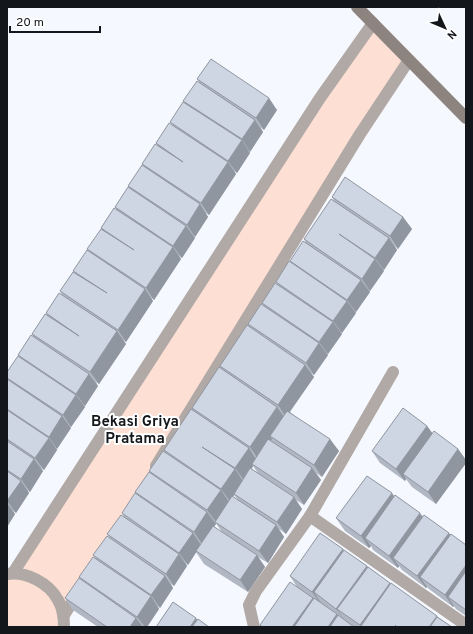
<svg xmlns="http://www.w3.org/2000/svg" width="473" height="634" viewBox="0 0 473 634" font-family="Overpass,sans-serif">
<rect width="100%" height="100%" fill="#f5f8fe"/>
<!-- green -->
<path fill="#fddfd4" d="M373,23l36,37 -345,555v12h-57v-53z"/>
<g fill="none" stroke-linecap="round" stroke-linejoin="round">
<!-- street -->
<g stroke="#b1a9a6" stroke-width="12">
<path d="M156,466l204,-332 49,-74"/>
<path d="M310,516l156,109"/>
<path d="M13,573l307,-475 53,-75"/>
<path d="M7,574c19,-3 42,9 51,26 5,8 6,17 6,27"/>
<path d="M64,615l14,-22"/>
<path d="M254,627l-5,-22 7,-14 54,-75 83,-144"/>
</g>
<!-- secondary -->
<path stroke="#8e847f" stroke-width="12" d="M357,7l109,111"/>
</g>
<!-- wall -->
<g fill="#b1b8c4" fill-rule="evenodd">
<path d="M197,79l80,31 -13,20 -3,-2 2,4 -13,20 -2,-2 2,3 -13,20 -3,-2 2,3 -27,41 -3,-2 2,4 -13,20 -2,-2 2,3 -13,20 -3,-2 2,3 -27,41 -3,-2 2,3 -27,41 -3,-2 3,4 -27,40 -3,-2 2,4 -13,20 -2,-1 2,2 -14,20 -3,-2 3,3 -14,21 -2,-2 2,3 -13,20 -3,-2 2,3 -13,21 -2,-2 1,3 -13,20 -3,-2 2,3 -8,13v-155l13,-14 -2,-3 15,-19 -1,-2 15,-19 -1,-2 16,-18 -2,-4 15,-18 -2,-2 16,-19 -2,-3 15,-19 -1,-2 15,-19 -1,-2 15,-19 -2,-2 16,-19 -2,-3 16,-18 -2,-3 17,-18 -3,-3 15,-19 -2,-2 17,-18z"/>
<path d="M332,197l71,20 9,12 -14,20 -3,-3 2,4 -13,20 -2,-1 2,2 -14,20 -2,-1 2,2 -14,20 -2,-1 2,2 -14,20 -2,-1 2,2 -14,20 -2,-1 2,2 -14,20 -3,-2 3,4 -24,35 49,39 -17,26 -6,-4 5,7 -17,25 -8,-5 6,9 -16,25 -7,-5 5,8 -16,26 -10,-6 7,10 -17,25 -44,-28 -8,-12 -8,13 -2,-2 1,3 -13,20 -3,-2 2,4 -13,20 -2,-2 1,3 -12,18h-49l-25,-17 -8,-12 17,-17 -3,-4 17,-18 -3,-4 17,-17 -3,-4 17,-17 -2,-4 15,-18 -2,-3 16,-19 -2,-2 17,-18 -2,-3 30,-39 -2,-3 30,-39 -2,-3 30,-39 -2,-3 15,-19 -1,-2 15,-19 -1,-2 15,-19 -1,-2 16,-18 -2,-4 30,-38zM253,466l5,7 -6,-4zM234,495l5,6 -6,-4zM214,521l1,1 7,10 -8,-5 2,-3z"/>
<path d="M427,426l5,7 26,16 8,11v3l-30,41 -24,-17 -6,-8 -1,2 -25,-18 -8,-12z"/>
<path d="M423,517l43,28v71l-10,-7 -2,-3 -1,1 -24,-18 -2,-2 -1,1 -24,-18 -3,-4 -1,2 -25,-18 -2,-4 -2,2 -24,-17 -9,-13z"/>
<path d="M343,549l1,2 23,15 24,18 46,32 1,1 14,10h-190l-2,-2 37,-38 -7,-11z"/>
</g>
<!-- shaded-wall -->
<g fill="#9096a0">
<path d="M269,98l8,12 -13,20 -8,-12z"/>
<path d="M255,120l8,12 -13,20 -8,-13z"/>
<path d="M242,140l8,13 -13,20 -9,-12z"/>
<path d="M228,162l8,12 -27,41 -8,-12z"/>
<path d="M200,204l8,13 -13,20 -8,-12z"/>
<path d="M403,217l9,12 -14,20 -8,-13z"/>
<path d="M186,226l9,12 -13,20 -9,-12z"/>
<path d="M389,238l8,12 -13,20 -9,-12z"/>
<path d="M173,247l8,12 -27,41 -8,-12z"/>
<path d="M375,259l9,12 -14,20 -8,-12z"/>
<path d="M361,280l9,12 -14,20 -9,-12z"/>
<path d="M145,289l8,12 -27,41 -8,-12z"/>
<path d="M347,301l9,12 -14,20 -9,-12z"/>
<path d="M333,322l9,12 -14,20 -9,-12z"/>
<path d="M117,331l9,13 -27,40 -9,-12z"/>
<path d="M319,343l9,12 -14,20 -8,-12z"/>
<path d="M305,365l9,12 -28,40 -8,-12z"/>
<path d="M89,374l9,12 -13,20 -9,-12z"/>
<path d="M76,395l9,12 -14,20 -8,-12z"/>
<path d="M277,407l9,12 -16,17 2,3 -14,20 -8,-12z"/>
<path d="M62,416l9,12 -14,21 -8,-12z"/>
<path d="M427,426l9,12 -33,36 3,5 -1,2 -9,-12z"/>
<path d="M49,438l8,12 -13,20 -9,-12z"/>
<path d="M330,439l9,12 -17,26 -8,-12z"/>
<path d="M249,448l8,13 -5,3 1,2 -9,14 -9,-12z"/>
<path d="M458,449l8,11v3l-30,41 -8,-12z"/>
<path d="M34,459l9,12 -13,21 -9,-13z"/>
<path d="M312,468l9,12 -17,25 -8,-12z"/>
<path d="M235,469l8,12 -9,13v1l-4,6 -9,-12z"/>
<path d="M21,481l8,12 -13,20 -9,-12z"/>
<path d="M221,490l8,12 -13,20 -9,-12z"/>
<path d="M392,493l8,12 -35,33 6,8 -2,2 -8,-12z"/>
<path d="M294,497l8,12 -16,25 -9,-12z"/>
<path d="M7,503l8,11 -8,13z"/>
<path d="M207,512l9,12 -14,20 -8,-12z"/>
<path d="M420,513l9,12 -36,33 6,8 -1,2 -9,-12z"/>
<path d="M276,525l8,12 -16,26 -9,-12z"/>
<path d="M193,533l8,12 -13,20 -9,-12z"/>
<path d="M449,533l8,12 -37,32 7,10 -1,1 -9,-12z"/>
<path d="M343,549l8,12 -37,31 7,11v1l-9,-12z"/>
<path d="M179,554l8,12 -13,20 -8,-12z"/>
<path d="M257,555l8,12 -17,25 -8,-12z"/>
<path d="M466,565v24l-18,8 6,9 -1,1 -8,-12z"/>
<path d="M367,566l8,12 -38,31 8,12 -9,-12z"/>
<path d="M165,576l8,12 -13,20 -9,-13z"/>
<path d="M390,583l9,12 -38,31v1l-1,-2z"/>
<path d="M151,596l8,13 -12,18h-2l-8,-10z"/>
<path d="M313,598l8,12 -12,17h-17z"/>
<path d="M337,614l9,12 -1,1h-17z"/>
<path d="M136,618l7,9h-13z"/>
<path d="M196,618l6,9h-12z"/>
</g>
<!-- building -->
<g fill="#ced6e4" stroke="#9096a0">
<path d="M211,59l58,39 -13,20 -59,-39z"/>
<path d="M197,81l58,39 -13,19 -59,-38z"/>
<path d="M183,102l59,38 -14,21 -58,-39z"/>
<path d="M169,123l59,39 -27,41 -59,-39 13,-20 28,18 -27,-19z"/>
<path d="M142,165l58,39 -13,21 -59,-39z"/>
<path d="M345,177l58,40 -13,19 -58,-39z"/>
<path d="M128,187l58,39 -13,20 -58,-39z"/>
<path d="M331,199l58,39 -14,20 -36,-24 36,25 -13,20 -58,-40z"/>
<path d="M114,208l59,39 -27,41 -59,-39 14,-20 33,21 -33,-22z"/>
<path d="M303,241l58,39 -14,20 -57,-39z"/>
<path d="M87,250l58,39 -27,41 -58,-39 13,-19 34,21 -34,-22z"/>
<path d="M289,261l58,40 -14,20 -57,-39z"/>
<path d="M275,283l58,39 -14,20 -57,-39z"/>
<path d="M59,293l58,38 -27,41 -58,-38 13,-20 34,22 -33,-23z"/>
<path d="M261,304l58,39 -13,20 -58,-39z"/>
<path d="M247,325l58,40 -27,40 -58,-39z"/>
<path d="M31,335l58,39 -13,20 -58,-39z"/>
<path d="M18,356l58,39 -13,20 -56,-37v-6z"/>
<path d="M219,367l58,40 -27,40 -58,-39z"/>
<path d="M7,379l55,37 -13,21 -42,-28z"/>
<path d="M403,408l24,18 -31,43 -24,-18z"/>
<path d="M191,409l58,39 -14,20 -33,-21 33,22 -14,20 -57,-39z"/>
<path d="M7,410l42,28 -14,20 -28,-19z"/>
<path d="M287,411l43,28 -16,26 -44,-29z"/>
<path d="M434,431l24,18 -30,43 -25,-18z"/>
<path d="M268,439l44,29 -16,25 -44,-29z"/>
<path d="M7,441l27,18 -13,20 -14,-9z"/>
<path d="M163,451l58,39 -14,20 -58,-39z"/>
<path d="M250,468l44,29 -17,25 -43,-28z"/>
<path d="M7,471l14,10 -14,20z"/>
<path d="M149,472l58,40 -13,20 -59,-40z"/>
<path d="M367,476l25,17 -31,43 -25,-18z"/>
<path d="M135,493l58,40 -14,20 -57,-40z"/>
<path d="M395,495l25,18 -31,43 -24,-18z"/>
<path d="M232,496l44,29 -17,26 -44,-29z"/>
<path d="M121,515l58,39 -13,20 -59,-40z"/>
<path d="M424,515l25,18 -32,43 -24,-18z"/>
<path d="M213,526l44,29 -17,25 -44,-29z"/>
<path d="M320,533l23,16 -31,43 -22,-16z"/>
<path d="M451,534l15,11v20l-21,30 -25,-18z"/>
<path d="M107,536l58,40 -14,19 -58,-40z"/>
<path d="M344,550l23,16 -31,43 -22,-17z"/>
<path d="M93,557l58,39 -14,21 -58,-40z"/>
<path d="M368,567l22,16 -30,42 -23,-16z"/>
<path d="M466,571v39l-18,-13z"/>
<path d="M79,578l57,40 -6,9h-23l-42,-29z"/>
<path d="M290,582l23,16 -21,29h-29l-3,-2z"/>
<path d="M391,583l46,33 -8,11h-35l2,-2 -2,2h-32l-1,-1z"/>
<path d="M314,598l23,16 -9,13h-34z"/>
<path d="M173,602l23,16 -6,9h-34z"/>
<path d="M338,615l16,12h-24z"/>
<path d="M437,617l15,10h-22z"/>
<path d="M198,619l11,8h-17z"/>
</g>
<g text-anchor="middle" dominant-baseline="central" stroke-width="4" stroke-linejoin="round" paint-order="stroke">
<!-- neighbourhood labels -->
<g font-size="15" font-weight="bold" fill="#13161a" stroke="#fff">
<text x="135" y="422">Bekasi Griya<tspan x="135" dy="17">Pratama</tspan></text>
</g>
</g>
<!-- border -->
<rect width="473" height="634" fill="none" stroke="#13161a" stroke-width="16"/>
<!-- north arrow -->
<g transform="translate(445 28) rotate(134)" stroke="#ffffff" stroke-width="3" paint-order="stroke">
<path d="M0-3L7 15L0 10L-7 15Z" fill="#13161a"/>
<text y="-6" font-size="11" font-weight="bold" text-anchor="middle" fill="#13161a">N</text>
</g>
<!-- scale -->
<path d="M10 26v6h90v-6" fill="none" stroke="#13161a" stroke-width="2"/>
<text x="16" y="26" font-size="12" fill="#13161a" stroke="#ffffff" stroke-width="3" paint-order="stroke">20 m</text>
</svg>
